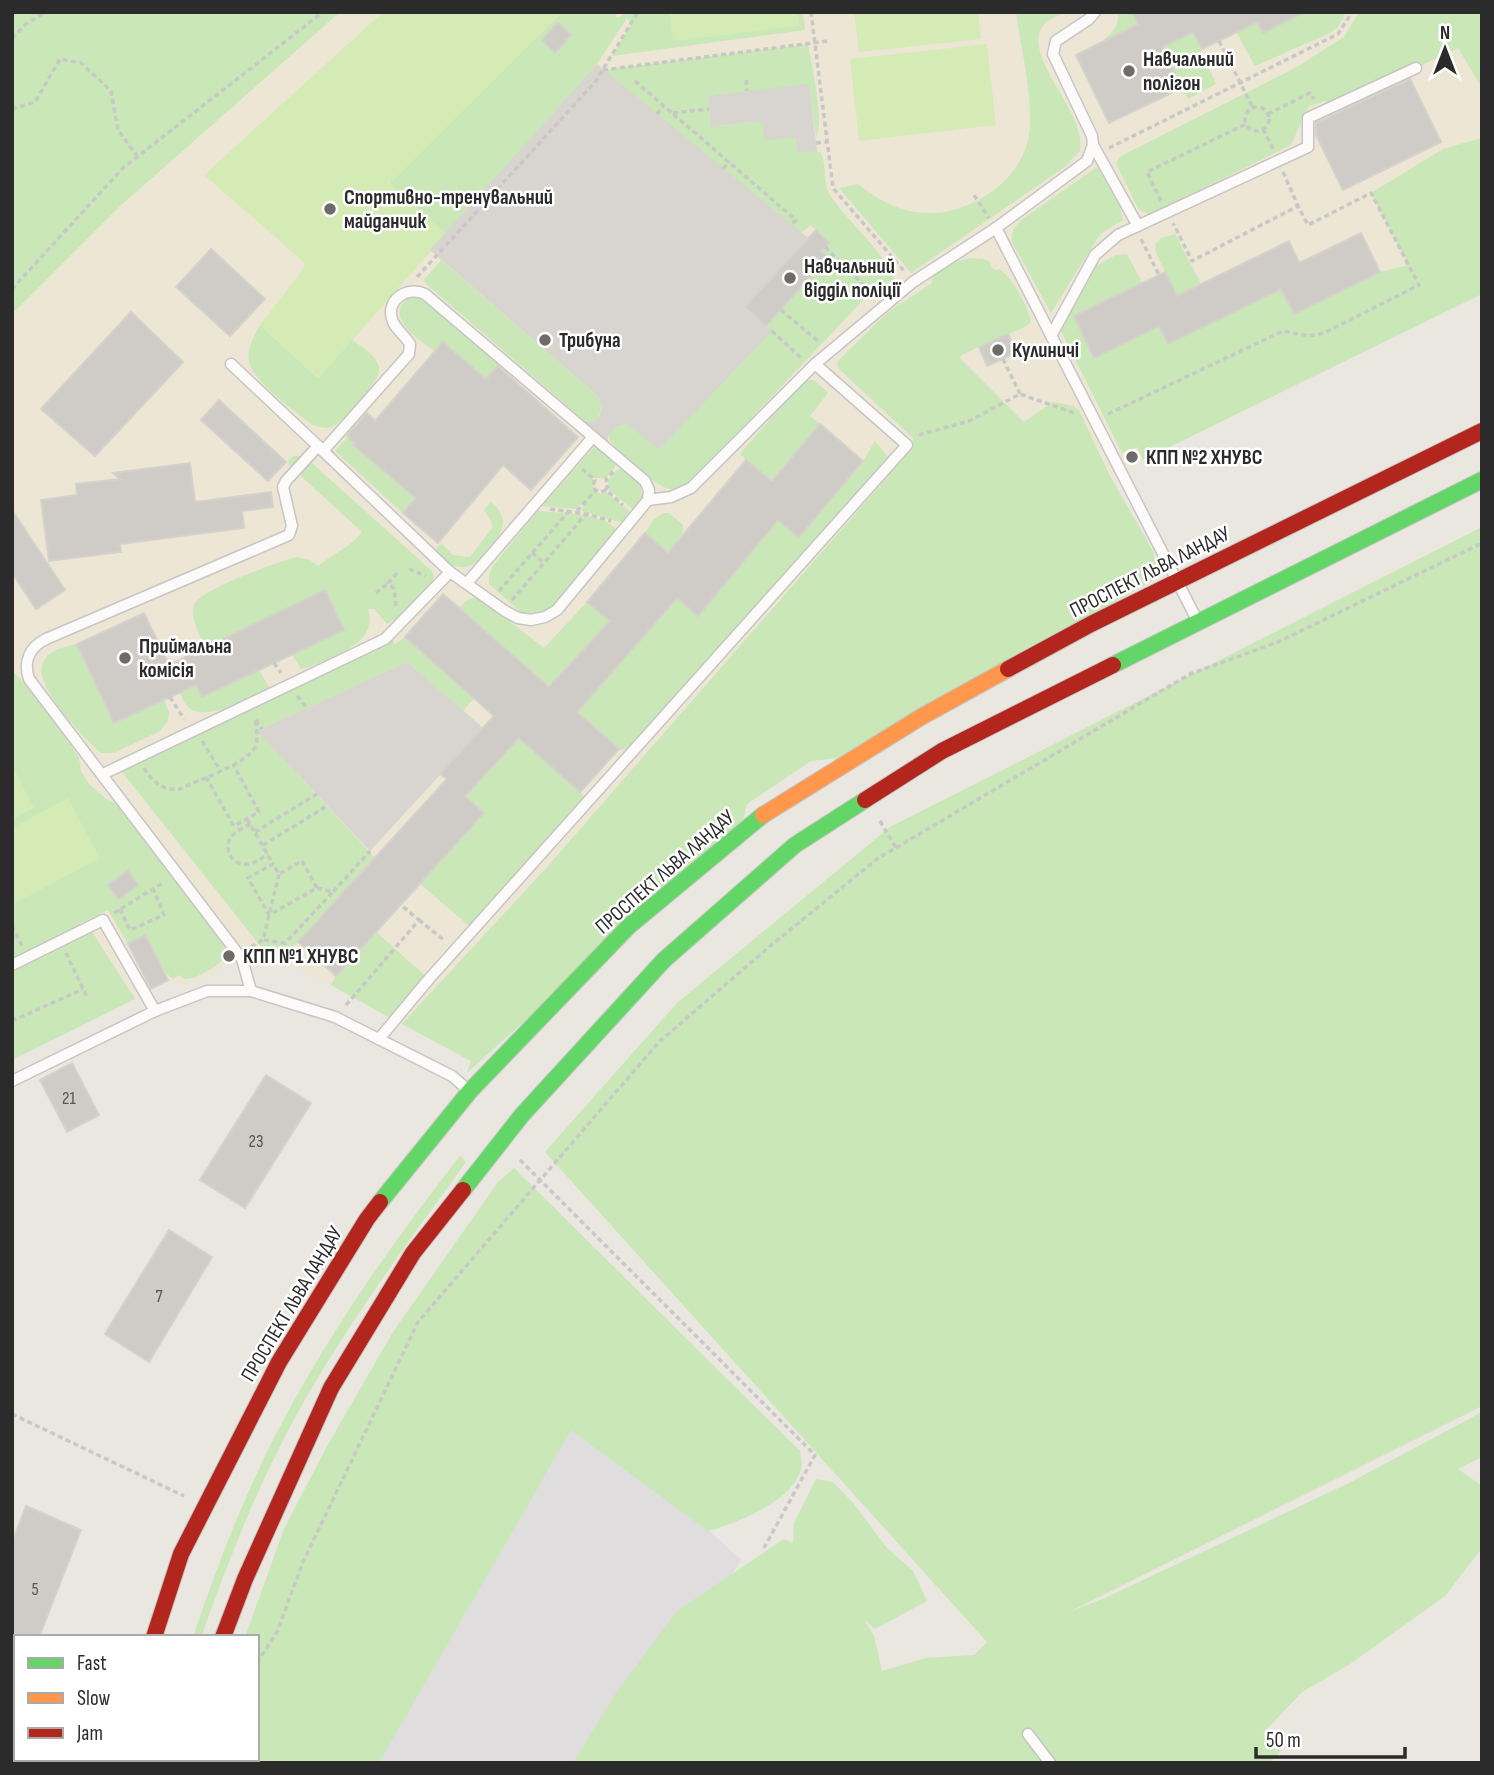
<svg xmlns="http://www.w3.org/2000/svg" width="1494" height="1775" viewBox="0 0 1494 1775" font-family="'Sofia Sans Condensed',sans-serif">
<rect width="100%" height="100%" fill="#eae6e0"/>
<!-- industrial -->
<path fill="#e0dddf" d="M571,1429l143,106 27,25 -129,203h-233z"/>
<!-- education -->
<path fill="#ede6d4" d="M340,12h1142v282l-441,216 -360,333 -210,218 -209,-112 -78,38 -11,-8 -161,81v-746l106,-106z"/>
<!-- green -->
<g fill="#c9e7b7">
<path d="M12,12h328l-222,196 -106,106z"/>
<path d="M562,12h53l2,6 13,-6h173l2,18 -193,26 19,-31 -4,-7 -30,46 -151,170 -16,-14 -127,49z"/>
<path d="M1016,12h50c-8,4 -19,7 -24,15 -19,33 45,85 38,124l-14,15 -155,107 -72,-85 19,-4c18,14 34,24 57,28 47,8 106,-27 114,-77 5,-34 -8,-87 -13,-123z"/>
<path d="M1117,12h16l4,13 -34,16c8,-8 18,-16 14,-29z"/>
<path d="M1253,12l10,20 41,-20h42l-8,15 -8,6 -75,33 -26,-47z"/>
<path d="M1359,12h119l4,6v70l-24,-40 -128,60 -5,-7 -17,6 -17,38 -136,67 -6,2 -10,-4 -23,-47 5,-7 174,-88 49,-31z"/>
<path d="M1193,32l23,52 -28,15 -26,-52z"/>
<path d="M808,44c3,21 17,76 8,93l-7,-52 -101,11 2,21 11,9 41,-5 33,16 2,16 20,-2 4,2c6,13 2,31 9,42 22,32 51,52 66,88l-12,9 -11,-1 -7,6 -175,185c-7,4 -13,8 -21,7 -14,-2 -57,-40 -62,-53 4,-7 9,-12 18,-13l33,26 110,-115 -2,-9 61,-68 -7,-6 8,-8 -18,-18 -10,8 -198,-163z"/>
<path d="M1482,138v156l-339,166 -6,-13 -15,6 -62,-124 34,-62 22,-12 11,-1 15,29 -68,33 20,42 65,-32 9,18 113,-55 13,25 86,-42 28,-7 -37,-72 72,-44z"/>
<path d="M1097,167l23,40 3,13 -21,13 -5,6 -46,74 -39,-71c-1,-12 3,-16 12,-24z"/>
<path d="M1175,234l26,50 -24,12 -21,-43 -1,-9 6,-6z"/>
<path d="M971,258l13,1 6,3 1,5 4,3 4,-1c15,10 28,36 32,53l-6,5 -49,21 -17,9 65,65 29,-20 21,4 5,4 31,66 43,75 3,13 -4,17 -314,177 -27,3 -64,43 -5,20 -275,249 4,-12 -69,-37 145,-157 344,-394 -3,-5 -258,282 -11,-1 -42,-37 100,-114 21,17 80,-95 21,17 64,-76 12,-20 17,21 22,-23 -76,-71 -1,-6 50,-49 45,-30v-5c12,-11 23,-17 39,-20z"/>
<path d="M441,260l157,136 4,10 -5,13 -10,4 -164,-142z"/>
<path d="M412,296h9l10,8 68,61 -13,14 -42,-37 -9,9c-16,-11 -55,-36 -23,-55z"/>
<path d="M260,325l58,53 34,-38c9,6 24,15 27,27 4,11 -35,55 -46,59 -7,4 -14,1 -22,-2 -15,-12 -58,-43 -62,-62 -3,-12 5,-26 11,-37z"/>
<path d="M808,380h6l14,13 -18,23 10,8 -48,57 -32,-27 57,-66z"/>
<path d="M348,437l68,61 -13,15 -68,-62z"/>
<path d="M595,446l4,1 18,15 -3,7 -8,9h-13l1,13 8,3 4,-2 22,18 2,4 -7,9 -41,-12 1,-6h-3l-3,4 -35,-3z"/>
<path d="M294,456h10l128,115 2,6 -2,6 -30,33 -15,8 -13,-15h-6c2,8 3,15 -1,22 -7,17 -49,34 -66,38l-9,-15 33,-63 -119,56c-6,-11 -16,-28 -12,-42 4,-15 86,-44 103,-48l13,3 8,6c14,-12 33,-19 44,-34l-73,-67 -1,-5z"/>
<path d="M625,467c13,13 25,28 10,44l-26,-21 -1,-10 9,-10z"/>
<path d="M491,502c6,5 11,11 12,19 1,13 -17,34 -26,41 -5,4 -10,5 -16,5l-7,-1 -16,-10 -2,-5 1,-4 5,-3 11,11 17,2 22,-29v-6l-8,-12z"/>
<path d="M538,511c21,2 66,2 79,19l-60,78 -11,5 -23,1 -34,-30v-8l3,-9z"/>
<path d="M664,513h5l14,12 -1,11 -14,17 -23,-20 9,-14z"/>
<path d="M1482,527v879l-413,206 36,-14 244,-115 133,-71v45l-24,12 24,17v62l-37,48 -95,68 -48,28 -39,41 19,17 -12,13h-697l43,-70 61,-82 107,-72 9,4 1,-20 22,-44 17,3 21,22 33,44 26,23 14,30 -52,28 -11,-10 10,17 8,35 44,-13 48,-3 13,-13 -442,-490 132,-149 213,-176z"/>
<path d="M477,596l67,52 43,-46 23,19 -61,66 -90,-79 7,-7z"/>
<path d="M389,635l6,9 10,-7 69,61 -11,13 -56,-49 -141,65 -4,9 115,124 -96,99 -19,-11 -144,-181z"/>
<path d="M77,644l37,79 50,-23 5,12 -1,9 -8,10 -46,22h-13c-16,-14 -65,-65 -59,-87 4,-16 22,-19 35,-22z"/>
<path d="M187,666l15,31 57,-27 10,17c-17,11 -63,36 -81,20 -6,-5 -12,-27 -16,-35z"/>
<path d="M12,670l35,40 32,48 2,13 8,13 17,15 15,7 101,133 4,19 -15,11 -17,9 -9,1 -6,-4 -6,4 -9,-8 -19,-35 -17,8 -20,-34 -27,13 8,4 46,72 -123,61v-241l21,-11 -21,-43z"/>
<path d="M519,738l70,63 -115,129 -54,-46 64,-70 -19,-18z"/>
<path d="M376,932l53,47 -35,41 -63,-35 5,-9z"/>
<path d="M460,1156l6,6c-62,86 -126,171 -176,265 -36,67 -63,138 -89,210h-8c25,-74 53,-147 90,-216 50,-94 112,-182 177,-265z"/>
<path d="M514,1168l286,283c1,7 3,17 0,22 -12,30 -63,50 -92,58l-137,-101 -192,333h-179l1,-4h56v-122h-12l39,-108 42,-81 67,-116 105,-150z"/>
</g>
<!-- pitch -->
<g fill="#d5ebb5">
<path d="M383,12h179l-169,169 -5,1 58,52 -127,144 -59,-53 43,-56 2,-6 -101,-88z"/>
<path d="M669,12h128l2,14 -126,15z"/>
<path d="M854,12h124l3,27 -122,13z"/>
<path d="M987,44l9,81 -137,16 -9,-82z"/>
<path d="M12,765l22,43 -22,11z"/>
<path d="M68,798l32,60 -88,47v-77z"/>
</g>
<!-- plaza -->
<g fill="#d8d4cf">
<path d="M597,64l211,174 -63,69 27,24 -113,119 -33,-27 -11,4 -7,9v14l-29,-25 18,-6 3,-5 2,-8 -4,-10 -168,-146z"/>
<path d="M809,84l8,67 -20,2 -2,-16 -30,4 -3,-20 -51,6 -3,-31z"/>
<path d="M407,662l76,66 -113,123 -113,-120z"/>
</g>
<!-- building -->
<g fill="#cfccc7" stroke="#d5d2cc" stroke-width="2">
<path d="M1132,12h172l-41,21 -5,-11 -56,27 -9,-17 -31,15 20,41 -73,35 -33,-68 62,-31z"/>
<path d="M558,23l13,12 -16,18 -13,-13z"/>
<path d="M1410,79l31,63 -98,48 -27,-55v-12z"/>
<path d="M816,230l13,13 -8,8 7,6 -62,69 -21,-19z"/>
<path d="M1361,233l19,39 -86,42 -13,-25 -113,55 -9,-18 -65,32 -20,-42 91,-44 12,24 112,-55 10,22z"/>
<path d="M211,249l54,50 -35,37 -54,-49z"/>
<path d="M131,312l52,50 -88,94 -54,-47z"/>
<path d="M1008,334l8,19 -29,13 -8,-19z"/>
<path d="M443,342l43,37 12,-13 80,71 -47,53 -28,-25 -65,78 -35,-30 13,-15 -63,-53 2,-2 -8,-7 20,-23 8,8z"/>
<path d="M219,400l67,62 -18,19 -67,-61z"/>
<path d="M820,424l43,37 -64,76 -21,-17 -80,96 -21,-18 -100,114 42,37 -39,43 -61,-54 -54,58 19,17 -148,163 -38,-34 149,-163 -7,-5 54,-58 -89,-79 38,-43 106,93 61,-66 -23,-19 58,-69 23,20 78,-93 26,21z"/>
<path d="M190,463l5,39 76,-10 2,15 -31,4 2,17 -124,16 1,8 -72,9 -8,-61 36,-5 -1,-11 44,-5 -7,-6z"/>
<path d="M12,510l53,80 -29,19 -24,-36z"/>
<path d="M325,590l19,40 -142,67 -6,-12 -82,38 -37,-79 67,-31 25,52z"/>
<path d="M128,871l10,14 -19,14 -11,-14z"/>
<path d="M145,935l23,45 -17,9 -23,-45z"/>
<path d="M72,1063l27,52 -32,17 -27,-52z"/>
<path d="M266,1075l45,28 -66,105 -45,-28z"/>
<path d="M169,1230l43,27 -63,105 -44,-28z"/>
<path d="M26,1506l55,24 -42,107h-27v-95z"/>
</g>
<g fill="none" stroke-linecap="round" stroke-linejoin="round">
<!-- lane casing -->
<g stroke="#c7c5c6" stroke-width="13">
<g id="lane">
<path d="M1093,145l45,81"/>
<path d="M996,228l200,390"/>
<path d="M1051,336l44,-81 23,-20 190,-88v-29l108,-50"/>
<path d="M231,364l87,82 5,5 127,121 55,39 13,7 13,2 14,-3 12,-7 91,-110 1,-10 -4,-9 -220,-187c-18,-9 -41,7 -32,28 4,8 12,14 17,22l-1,10 -86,97"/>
<path d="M648,500l23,-3 20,-9 124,-124 98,-82 83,-54 91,-67 6,-16 -1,-9 -39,-82 3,-13 33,-22 6,-7"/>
<path d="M467,583l126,-146"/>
<path d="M103,774l282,-135 65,-67"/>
<path d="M12,965l91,-45 52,91"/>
<path d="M251,991l-9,-32 -213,-280c-6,-18 1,-32 17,-40l243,-104 3,-9 -9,-39 3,-6 32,-35"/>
<path d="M379,1039l50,-60 478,-534 -92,-81"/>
<path d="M12,1081l143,-70 52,-20h44l84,26 117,59 15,13"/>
<path d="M1028,1734l22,29"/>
</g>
</g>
<!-- fast casing -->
<g stroke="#c5c4c1" stroke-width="18">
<g id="fast">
<path d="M1113,665l369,-185"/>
<path d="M463,1190l59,-75 142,-155 131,-115 70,-45"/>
<path d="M380,1202l90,-111 159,-165 134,-111"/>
<path d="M111,1763l1,-4"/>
</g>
</g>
<!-- slow casing -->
<g stroke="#c5c4c1" stroke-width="18">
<g id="slow">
<path d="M763,815l158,-98 87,-48"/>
<path d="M174,1763l2,-4"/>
</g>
</g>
<!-- jam casing -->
<g stroke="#c5c4c1" stroke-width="18">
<g id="jam">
<path d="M1008,669l83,-45 391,-193"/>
<path d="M865,800l77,-49 171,-86"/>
<path d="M154,1637l27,-83 98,-192 88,-143 13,-17"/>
<path d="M223,1637l22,-58 86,-191 82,-135 50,-63"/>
</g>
</g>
<!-- path -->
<g stroke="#c8c8c7" stroke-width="3.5" stroke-dasharray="5 3.5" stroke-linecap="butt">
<path d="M811,12l22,176 72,84"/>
<path d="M12,38l14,-14 20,-12"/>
<path d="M1219,41l34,67"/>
<path d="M603,70l225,-29"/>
<path d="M746,80l1,11"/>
<path d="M635,81l161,139 -5,5"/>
<circle cx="1257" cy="119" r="12"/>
<path d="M12,109l23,-7 25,-43 21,4 30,28 7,39 19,26"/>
<path d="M673,113l36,-4"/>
<path d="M657,114l7,-8"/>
<path d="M1268,114l42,-21 4,6"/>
<path d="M1263,129l10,20"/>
<path d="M816,143l11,-1"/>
<path d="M1109,148l229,-114 14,-22"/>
<path d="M723,169l6,-7"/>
<path d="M1283,172l15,34"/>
<path d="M974,195l15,23"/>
<path d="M1161,201l-14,-29 99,-48"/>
<path d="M1141,239l18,36"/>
<path d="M825,247l51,50"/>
<path d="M417,277l179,-196 42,-69"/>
<path d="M12,289l111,-121 200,-156"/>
<path d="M781,310l39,33"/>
<path d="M772,331l29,27"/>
<path d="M1003,359l17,35"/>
<path d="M1108,414l175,-83 26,5 15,-3 95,-48 -48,-92 -63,32 -10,-19 -106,55 -19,-38"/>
<path d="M919,435l50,-14 51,-27 54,19"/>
<path d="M582,469l13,11 -2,5 2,5"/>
<path d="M606,490l2,-6 -2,-5 8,-8"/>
<path d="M550,509l36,5 25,7"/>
<path d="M577,511l19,-21 5,2 5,-2 17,15"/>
<path d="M532,553l12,10"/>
<path d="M409,569l17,7"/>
<path d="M499,591l70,-80"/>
<path d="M376,593l12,-10"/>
<path d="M512,600l74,-86"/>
<path d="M396,606l-2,-17 -6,-6 11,-12"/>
<path d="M274,663l7,10"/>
<path d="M297,696l10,12"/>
<path d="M170,697l14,22"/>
<path d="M256,720l6,9"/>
<path d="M202,741l18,29"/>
<path d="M144,768c9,15 20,23 36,21 18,-9 67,-25 75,-42 4,-9 1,-19 0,-28"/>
<path d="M206,777l28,49 25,-14 -26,-48"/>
<path d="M247,819l26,45"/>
<path d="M880,821l16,27"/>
<path d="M250,824c-6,4 -15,7 -19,13 -8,12 1,29 16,27 7,0 15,-6 21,-10"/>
<path d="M255,832l62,-38"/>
<path d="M263,845l64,-39"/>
<path d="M302,861l15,27 -48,27 -21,-37 25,-14 6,10z"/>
<path d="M317,888l16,4 37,-41"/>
<path d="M120,909l10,21 34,-15 -11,-26"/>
<path d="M114,913l50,-31"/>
<path d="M419,920l26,21"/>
<path d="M12,926l10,20"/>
<path d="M264,940l21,3 48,-51"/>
<path d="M251,947l12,-7 16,-66"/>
<path d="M66,953l22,46"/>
<path d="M346,1005l73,-85 -18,-15"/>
<path d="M12,1021l71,-32"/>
<path d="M520,1160l295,295 -51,93"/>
<path d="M12,1414l172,82"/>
<path d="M257,1663l20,-31 26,-70 115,-240 241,-280 110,-95 108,-88 313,-185 88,-32 204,-99"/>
<path d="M221,1763l2,-4"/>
</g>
<!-- lane -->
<use href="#lane" stroke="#fcfbfa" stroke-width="10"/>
<!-- fast -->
<use href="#fast" stroke="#63d668" stroke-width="16"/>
<!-- slow -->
<use href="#slow" stroke="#ff974d" stroke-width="16"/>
<!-- jam -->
<use href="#jam" stroke="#b3261e" stroke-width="16"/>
</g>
<!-- markers -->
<g fill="#6e6c6a" stroke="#fff" stroke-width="2.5">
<circle cx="1129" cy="71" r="7"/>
<circle cx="330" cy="209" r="7"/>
<circle cx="790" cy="278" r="7"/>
<circle cx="545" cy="340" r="7"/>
<circle cx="998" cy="350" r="7"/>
<circle cx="1132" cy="457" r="7"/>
<circle cx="125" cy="658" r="7"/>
<circle cx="229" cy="956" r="7"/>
</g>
<g text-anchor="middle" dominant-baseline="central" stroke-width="5" stroke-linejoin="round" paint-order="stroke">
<!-- number labels -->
<g font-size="18" fill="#565554">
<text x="69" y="1098">21</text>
<text x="256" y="1141">23</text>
<text x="159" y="1296">7</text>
<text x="35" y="1589">5</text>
</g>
<!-- poi labels -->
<g font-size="21" font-weight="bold" fill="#2b2b2b" stroke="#fff" text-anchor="start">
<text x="1143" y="59">Навчальний<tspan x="1143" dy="24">полігон</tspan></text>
<text x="344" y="197">Спортивно-тренувальний<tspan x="344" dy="24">майданчик</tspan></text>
<text x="804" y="266">Навчальний<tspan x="804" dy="24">відділ поліції</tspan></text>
<text x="559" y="340">Трибуна</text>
<text x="1012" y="350">Кулиничі</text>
<text x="1146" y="457">КПП №2 ХНУВС</text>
<text x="139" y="646">Приймальна<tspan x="139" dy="24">комісія</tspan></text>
<text x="243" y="956">КПП №1 ХНУВС</text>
</g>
<!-- street labels -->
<g font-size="21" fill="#2b2b2b" stroke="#fff">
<text transform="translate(1150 572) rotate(-27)">ПРОСПЕКТ ЛЬВА ЛАНДАУ</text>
<text transform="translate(665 872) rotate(-41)">ПРОСПЕКТ ЛЬВА ЛАНДАУ</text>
<text transform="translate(292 1304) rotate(-59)">ПРОСПЕКТ ЛЬВА ЛАНДАУ</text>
</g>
</g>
<!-- border -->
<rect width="1494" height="1775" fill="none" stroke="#2b2b2b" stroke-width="28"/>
<!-- legend -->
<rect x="14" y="1635" width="245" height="126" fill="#ffffff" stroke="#aaaaaa" stroke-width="2"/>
<rect x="28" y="1658" width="35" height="10" fill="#63d668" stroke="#aaaaaa" stroke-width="2"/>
<text x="77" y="1670" font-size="21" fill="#2b2b2b">Fast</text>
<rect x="28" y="1693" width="35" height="10" fill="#ff974d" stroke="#aaaaaa" stroke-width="2"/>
<text x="77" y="1705" font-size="21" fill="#2b2b2b">Slow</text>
<rect x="28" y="1728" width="35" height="10" fill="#b3261e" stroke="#aaaaaa" stroke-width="2"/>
<text x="77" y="1740" font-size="21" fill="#2b2b2b">Jam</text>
<!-- north arrow -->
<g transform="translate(1445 49)" stroke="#ffffff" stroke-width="5" paint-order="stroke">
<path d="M0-5L12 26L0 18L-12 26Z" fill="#2b2b2b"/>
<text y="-10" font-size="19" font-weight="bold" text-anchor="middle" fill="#2b2b2b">N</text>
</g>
<!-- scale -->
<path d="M1256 1747v10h149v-10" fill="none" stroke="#2b2b2b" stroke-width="3.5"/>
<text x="1266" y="1747" font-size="21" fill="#2b2b2b" stroke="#ffffff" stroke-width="5" paint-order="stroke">50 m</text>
</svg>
